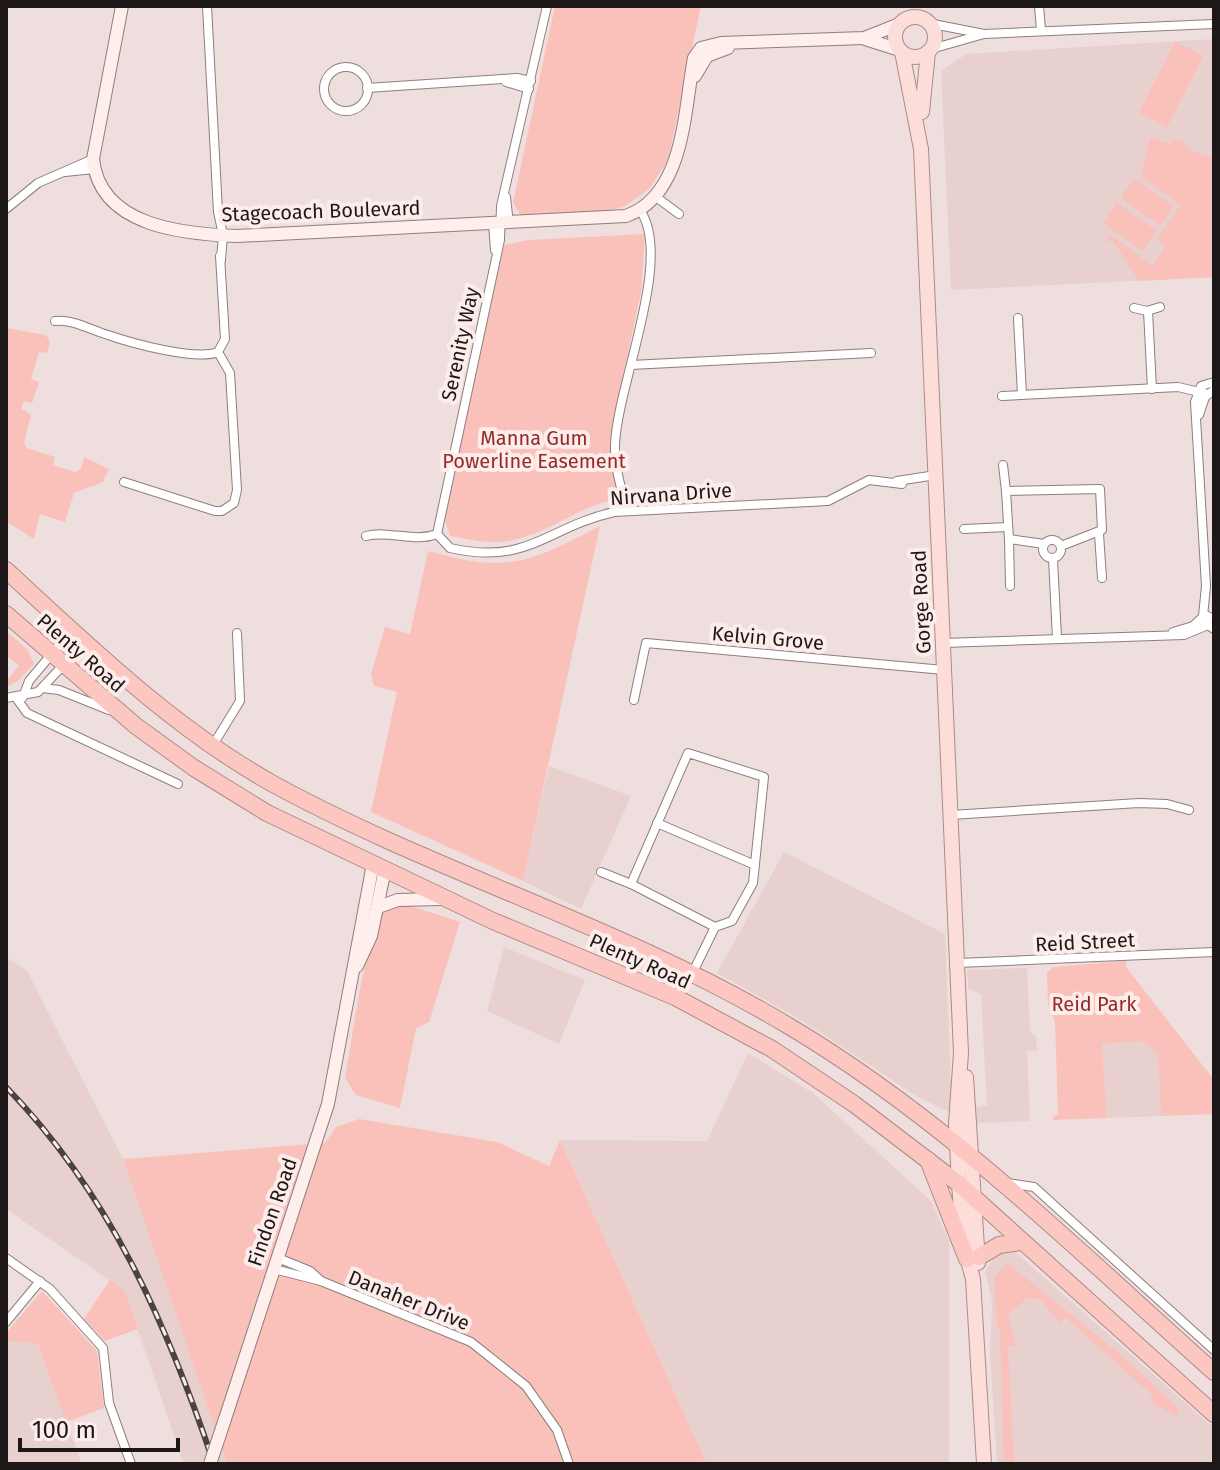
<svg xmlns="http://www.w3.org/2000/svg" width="1220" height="1470" viewBox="0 0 1220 1470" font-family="'Fira Sans',sans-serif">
<rect width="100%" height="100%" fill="#eedfde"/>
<!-- built -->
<g fill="#e8d0ce">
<path d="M1214,39v238l-263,13 -10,-219 25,-17z"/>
<path d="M549,766l82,30 -50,113 -58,-28z"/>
<path d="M784,852l161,82 7,179 -34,-16 -117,-77 -84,-47z"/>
<path d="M504,947l81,33 -26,64 -72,-33z"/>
<path d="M6,957l21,14 96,188 104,305h-43l-60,-174 -118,-81z"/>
<path d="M1027,968l3,64 6,4 1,15h-10l3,70 -54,2 -2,-16 13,-1 -6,-111 -13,-7 -1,-18z"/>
<path d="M1144,1041l14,14 3,61 -54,2 -5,-74z"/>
<path d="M748,1053l65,40 118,108 18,40v223h-242l-147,-324 147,1z"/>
<path d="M1014,1251l200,177v36h-217l-7,-111 2,-52 -7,-29 11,-19z"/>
<path d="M6,1341l32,3 44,120h-76z"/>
</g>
<!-- green -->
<g fill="#fac0ba">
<path d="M555,6h146l-33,154 -19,29 -24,17 -21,6 -83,4 -8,-13z"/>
<path d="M1175,42l28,14 -36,71 -28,-15z"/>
<path d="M1150,138l22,6 2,-5 13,4 -1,5 28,11v118l-75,4 -27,-42 -9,6 8,-10 41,31 14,-20 -9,-7 24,-34 -40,-29z"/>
<path d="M1134,178l40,29 -14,19 -39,-28z"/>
<path d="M1117,203l40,28 -14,20 -40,-28z"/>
<path d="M645,234l-4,58 -30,141 7,66c-42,7 -75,40 -118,43 -17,1 -33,-3 -50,-6l-6,-19 60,-272 25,-5z"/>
<path d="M6,328l40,7 4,7 -3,11 -8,-1 -8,27 8,3 -7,21 -8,-2 -3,7 10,7 -7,28 3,5 28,9 -2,8 22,7 6,-3 3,-12 25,12 -6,13 -29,11 -9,29 -25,-8 -6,25 -28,-18z"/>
<path d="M600,526l-77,355 -152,-69 26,-120 -23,-6 -3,-12 14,-47 25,7 18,-83c79,23 101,12 172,-25z"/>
<path d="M6,631l22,19 6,14 -16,17 -12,6v-6l13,-15 -13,-11z"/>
<path d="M405,904l55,18 -31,100 -13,6 -16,80 -44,-13 -11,-17c10,-54 15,-117 39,-167z"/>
<path d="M1126,961v6l88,113v34l-53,2 -3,-61 -14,-14 -42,3 5,74 -54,2v-4l5,-1 -3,-93 -7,-17 -1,-32 6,-6z"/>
<path d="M359,1119l138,23 52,24 11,-26 147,324h-480l-104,-305 202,-16 11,-16z"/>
<path d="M1007,1263l120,97 51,48v8l-27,-13 1,-8 -87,-78 -5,6 -20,-24 -13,-1 -19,17 8,30 -8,2 6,117h-10l-4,-136h-3l-3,-50z"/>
<path d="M110,1280l14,10 14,39 -33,12 -21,-22z"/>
<path d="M42,1291l55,60 7,57 -38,14 -28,-78 -32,-3v-8z"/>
</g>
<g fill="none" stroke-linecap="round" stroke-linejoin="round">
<!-- street casing -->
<g stroke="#8c7f7d" stroke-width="10">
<g id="street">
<path d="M207,6l11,206 5,23 -2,25"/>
<path d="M1039,6l2,24"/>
<path d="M928,23l56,11 230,-10"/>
<path d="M931,49l53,-15"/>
<circle cx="346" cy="89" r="22"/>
<path d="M506,82l23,7"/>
<path d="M367,88l150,-10 14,3"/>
<path d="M65,172l29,-3"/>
<path d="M506,197l3,27"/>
<path d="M656,197l23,17"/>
<path d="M6,209l32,-26 55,-24"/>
<path d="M493,224l2,26"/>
<path d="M1134,308l13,3 13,-4"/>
<path d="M1148,311l4,78"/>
<path d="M1018,318l4,77"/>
<path d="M55,321c18,-2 36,9 53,14 23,8 88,26 110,17"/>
<path d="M218,352l7,-13 -5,-83"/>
<path d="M631,365l240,-12"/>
<path d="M1002,396l176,-9 30,7"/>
<path d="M1199,415l6,-18 9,-7"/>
<path d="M1003,465l3,26"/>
<path d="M897,481l39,-6"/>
<path d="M124,482l91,29h7l12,-8 3,-13 -7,-117 -12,-21"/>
<path d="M627,511c-5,-21 -13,-44 -12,-66 2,-60 59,-186 25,-235"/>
<path d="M964,529l44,-2"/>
<path d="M437,534l63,-294 1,-34 46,-200"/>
<path d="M1099,534l3,44"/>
<path d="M366,536c25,-6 47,7 71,-2l13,14c78,18 97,-21 164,-36l214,-11 41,-21 33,4"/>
<path d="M1009,539l1,47"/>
<circle cx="1052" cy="549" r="9"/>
<path d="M1044,544l-35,-5 -3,-48 94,-2 2,41 -41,16"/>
<path d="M1053,559l4,79"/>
<path d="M1208,625l-5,-9 3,-30 -11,-184 6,-16 13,-4"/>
<path d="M1173,632l20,-6 12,-11 9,4"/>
<path d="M943,643l241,-8 24,-10 6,4"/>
<path d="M42,688l17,2 50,20"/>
<path d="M23,697l6,-16 42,-50"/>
<path d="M6,698l32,-6 46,-49"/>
<path d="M17,699l10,14 151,71"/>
<path d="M634,700l12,-57 298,27"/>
<path d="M213,745l27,-44 -3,-68"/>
<path d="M951,815l188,-12 28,1 22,6"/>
<path d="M657,823l98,42"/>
<path d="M601,872l30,12"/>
<path d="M958,963l256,-11"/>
<path d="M692,974l23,-47 17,-6 21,-38 11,-106 -76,-24 -57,131 84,43"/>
<path d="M1007,1183l27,4 180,163"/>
<path d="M6,1258l44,31 53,59 6,55 22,61"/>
<path d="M278,1258l32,13 11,10"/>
<path d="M274,1269l47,12 150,61 55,44 31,44 12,34"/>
<path d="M6,1322l34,-41"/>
</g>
</g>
<!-- secondary casing -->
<g stroke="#8c7f7d" stroke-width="14">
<g id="secondary">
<path d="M122,6l-29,153c7,68 91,75 144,77l389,-20c59,-21 58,-106 68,-158l7,-10 20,-5 143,-5 38,-15"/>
<path d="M865,39l35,11"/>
<path d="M695,76l12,-20 21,-8"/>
<path d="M378,907l20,-7 44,-1"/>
<path d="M357,966l14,-30 14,-67"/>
<path d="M225,1419l103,-315 45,-240"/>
</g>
</g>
<!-- primary casing -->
<g stroke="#ae8a86" stroke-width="16">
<g id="primary">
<circle cx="915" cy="37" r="20"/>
<path d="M902,52l19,97 40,904 -5,70 3,61 5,62 9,33 11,185"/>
<path d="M922,112l6,-60"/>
<path d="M966,1077l12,186"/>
</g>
</g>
<!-- highway casing -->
<g stroke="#ae8a86" stroke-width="18">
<g id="highway">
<path d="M6,570c84,77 168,159 269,215 166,90 350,143 512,240 159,94 290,225 427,347"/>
<path d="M6,614l130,112 58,42 73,45 226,108 182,76 97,52 82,55 105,80 255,230"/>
<path d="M928,1160l39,99"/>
<path d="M979,1257l20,-12 23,-3"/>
</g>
</g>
<!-- street -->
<use href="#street" stroke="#fff" stroke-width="8"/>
<!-- secondary -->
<use href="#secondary" stroke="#feeeec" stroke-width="12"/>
<!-- primary -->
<use href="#primary" stroke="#fdddda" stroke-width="14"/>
<!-- highway -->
<use href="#highway" stroke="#fcc7c1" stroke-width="16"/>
<!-- rail casing -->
<g stroke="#4a4342" stroke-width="6">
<path id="rail" d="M6,1087c104,107 161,237 208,377"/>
</g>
<!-- rail -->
<use href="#rail" stroke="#fcedeb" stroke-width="3" stroke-dasharray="9" stroke-linecap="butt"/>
<!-- secondary-bridge casing -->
<g stroke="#8c7f7d" stroke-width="14" stroke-linecap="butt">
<path id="secondary-bridge" d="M210,1464l15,-45"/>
</g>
<!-- secondary-bridge -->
<use href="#secondary-bridge" stroke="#feeeec" stroke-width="12"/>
</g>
<g text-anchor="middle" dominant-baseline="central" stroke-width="8" stroke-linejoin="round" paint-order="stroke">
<!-- street labels -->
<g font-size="20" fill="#1d1817" stroke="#fcedeb">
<text transform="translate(321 211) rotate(-2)">Stagecoach Boulevard</text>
<text transform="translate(460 344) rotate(-78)">Serenity Way</text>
<text transform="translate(671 494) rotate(-4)">Nirvana Drive</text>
<text transform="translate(921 602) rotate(-93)">Gorge Road</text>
<text transform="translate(768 638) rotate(5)">Kelvin Grove</text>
<text transform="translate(81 653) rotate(41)">Plenty Road</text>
<text transform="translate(1085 942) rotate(-3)">Reid Street</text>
<text transform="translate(640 961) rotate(24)">Plenty Road</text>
<text transform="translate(272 1212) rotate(-71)">Findon Road</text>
<text transform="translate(409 1300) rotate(22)">Danaher Drive</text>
</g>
<!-- park labels -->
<g font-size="20" fill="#952929" stroke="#fcedeb">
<text x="534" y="438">Manna Gum<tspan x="534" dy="23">Powerline Easement</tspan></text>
<text x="1094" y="1004">Reid Park</text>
</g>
</g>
<!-- border -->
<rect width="1220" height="1470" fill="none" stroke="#1d1817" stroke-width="16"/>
<!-- scale -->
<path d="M20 1438v12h158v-12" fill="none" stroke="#1d1817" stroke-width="4"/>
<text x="32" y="1438" font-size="24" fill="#1d1817" stroke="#fcedeb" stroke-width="6" paint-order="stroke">100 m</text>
</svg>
